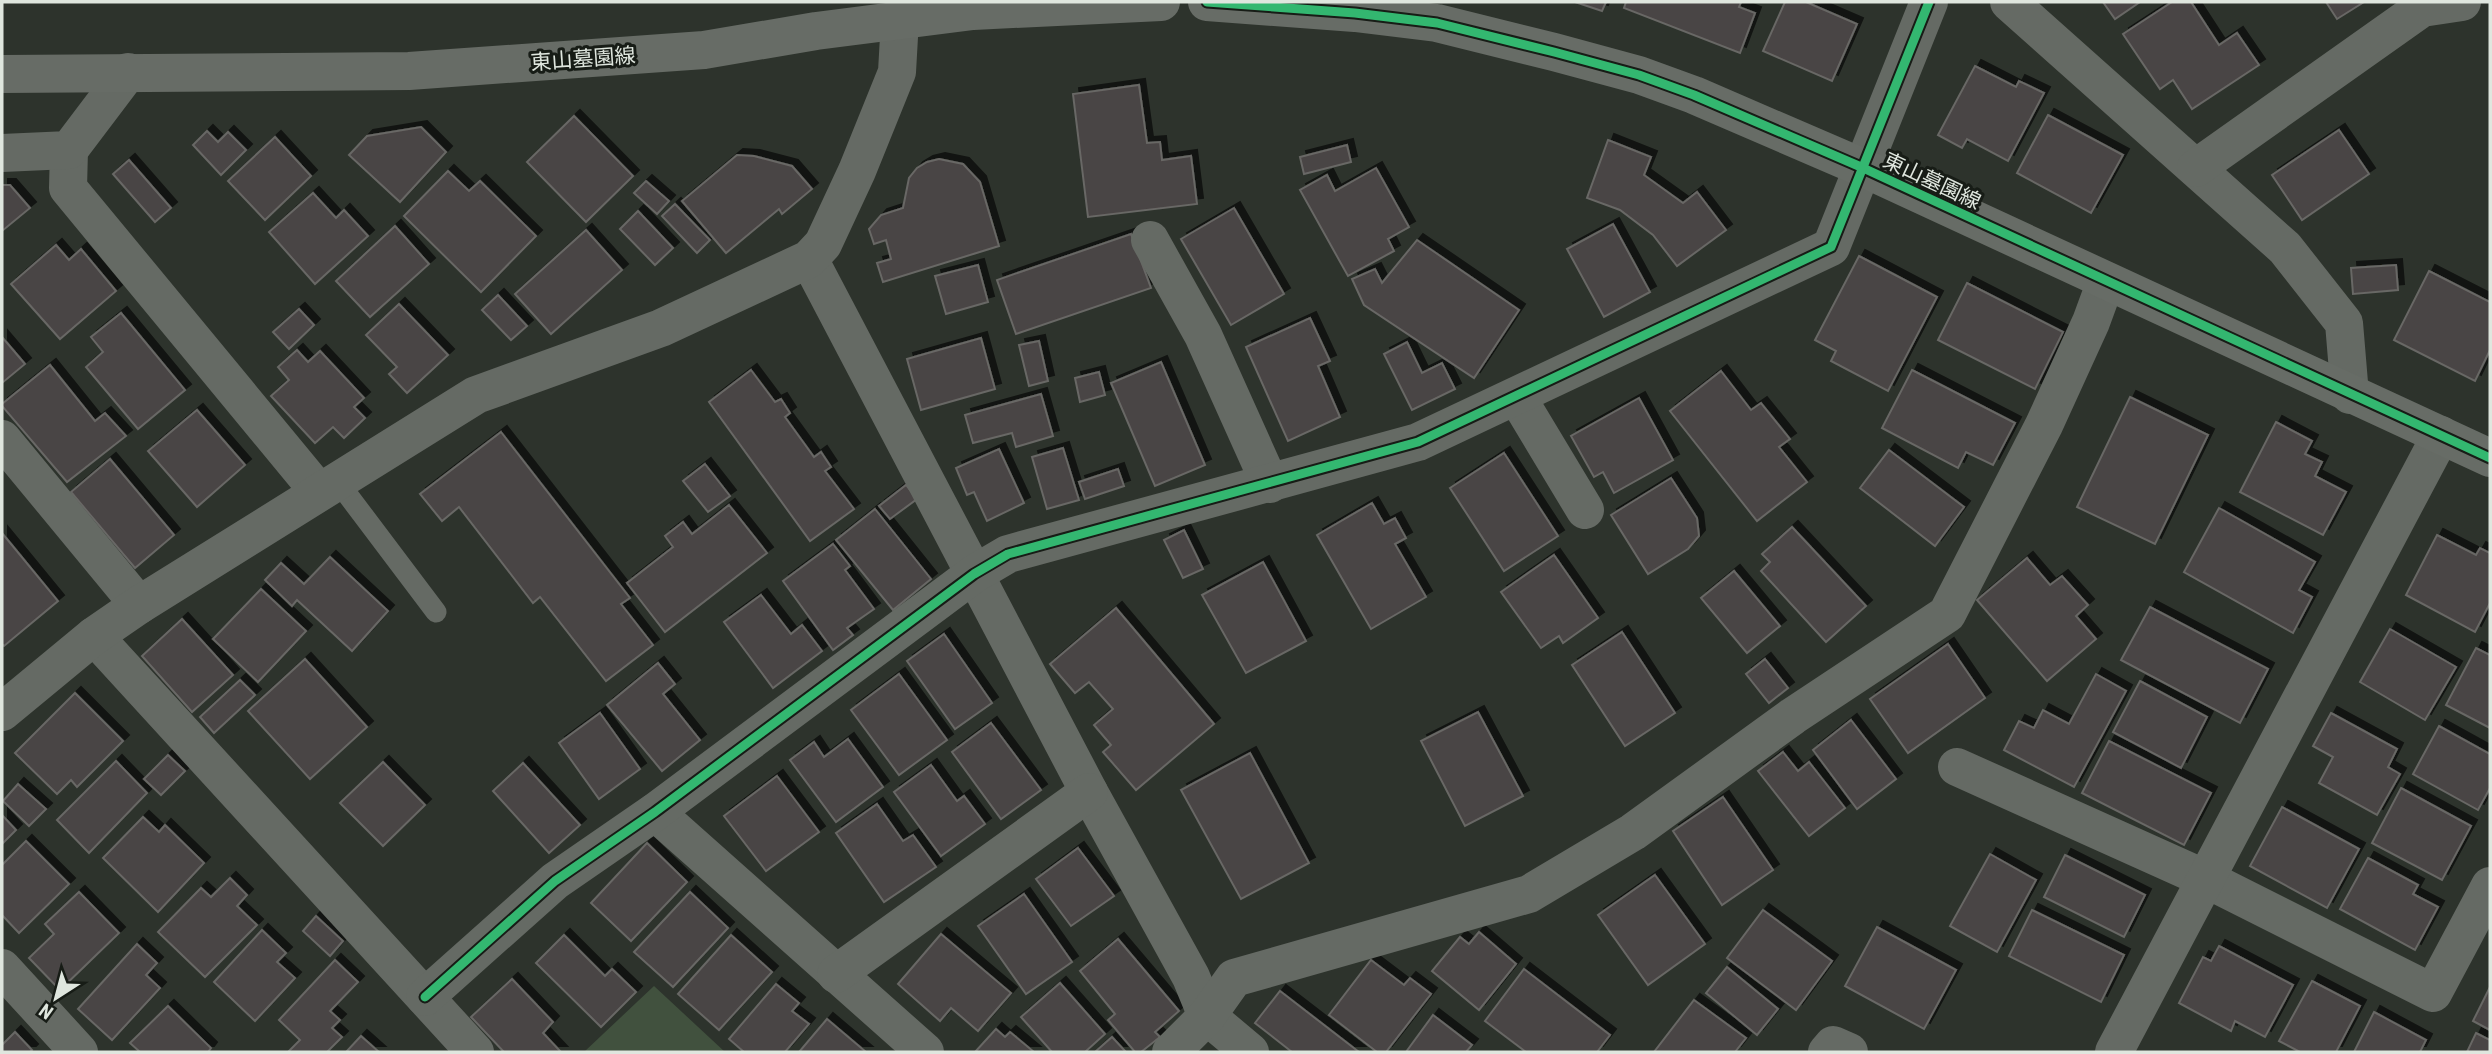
<svg xmlns="http://www.w3.org/2000/svg" width="2492" height="1054" viewBox="0 0 2492 1054" font-family="'Roboto Condensed','Noto Sans JP',sans-serif">
<defs>
<filter id="shadow"><feDropShadow dx="6" dy="-6" stdDeviation="0" flood-color="#0009"/></filter>
</defs>
<rect width="100%" height="100%" fill="#2d332c"/>
<!-- green -->
<path fill="#41513e" d="M654,986l71,66h-141z"/>
<!-- building -->
<g fill="#4a4444" stroke="#686765" stroke-width="2" filter="url(#shadow)">
<path d="M1575,2h31l-4,9z"/>
<path d="M1626,2h115l-2,5 16,6 -15,40 -116,-45z"/>
<path d="M1785,2h21l51,22 -25,57 -69,-30z"/>
<path d="M2103,2h37l-25,17z"/>
<path d="M2172,2h19l28,43 18,-12 22,32 -67,44 -19,-29 -13,9 -37,-55z"/>
<path d="M2326,2h38l-27,17z"/>
<path d="M1975,66l41,21 3,-6 25,12 -36,68 -41,-22 -5,9 -24,-13z"/>
<path d="M1139,85l8,58 13,-1 2,18 29,-4 6,48 -109,13 -15,-123z"/>
<path d="M2048,115l75,40 -32,58 -74,-40z"/>
<path d="M574,116l59,60 -47,46 -59,-60z"/>
<path d="M421,127l25,25 -46,50 -51,-47 18,-19z"/>
<path d="M2339,130l30,44 -67,46 -30,-45z"/>
<path d="M207,131l11,11 10,-10 18,18 -25,25 -28,-30z"/>
<path d="M275,137l36,39 -46,44 -37,-39z"/>
<path d="M1608,140l43,17 -7,18 39,28 14,-11 29,38 -49,36 -24,-31 -33,-25 -33,-12z"/>
<path d="M1347,145l4,17 -47,12 -4,-17z"/>
<path d="M737,155l17,1 38,10 20,23 -30,25 -3,-5 -53,44 -44,-52z"/>
<path d="M939,159l24,5 17,18 19,64 -116,36 -6,-19 14,-4 -5,-19 -12,4 -5,-15 12,-14 22,-7 6,-30 8,-10 10,-6z"/>
<path d="M129,160l42,48 -16,14 -42,-48z"/>
<path d="M1376,168l33,59 -21,12 6,12 -46,25 -48,-86 27,-15 8,16z"/>
<path d="M448,171l21,20 11,-10 56,55 -55,56 -77,-76z"/>
<path d="M646,181l23,20 -12,13 -23,-21z"/>
<path d="M2,185h8l20,23 -28,23z"/>
<path d="M313,193l23,25 8,-8 24,26 -53,48 -46,-52z"/>
<path d="M675,204l35,36 -13,13 -35,-37z"/>
<path d="M1234,208l50,86 -53,31 -50,-86z"/>
<path d="M638,211l35,37 -18,17 -35,-36z"/>
<path d="M1613,224l37,68 -46,25 -37,-68z"/>
<path d="M395,226l34,38 -59,53 -34,-36z"/>
<path d="M586,230l36,40 -71,64 -36,-40z"/>
<path d="M1131,234l20,54 -135,46 -19,-54z"/>
<path d="M1417,240l102,70 -45,68 -110,-73 -12,-26 23,-10 7,14z"/>
<path d="M56,245l13,15 12,-11 35,42 -56,48 -49,-55z"/>
<path d="M1859,256l78,41 -49,94 -57,-30 5,-10 -21,-11z"/>
<path d="M978,265l10,37 -42,12 -11,-38z"/>
<path d="M2396,265l2,25 -45,4 -2,-26z"/>
<path d="M2429,271l61,31v48l-15,31 -81,-41z"/>
<path d="M1967,283l96,49 -28,57 -97,-49z"/>
<path d="M498,295l29,31 -16,14 -29,-30z"/>
<path d="M399,304l49,51 -41,38 -18,-19 8,-7 -31,-32z"/>
<path d="M299,309l15,16 -25,24 -16,-17z"/>
<path d="M121,313l64,77 -47,39 -52,-62 17,-15 -12,-15z"/>
<path d="M1310,318l20,43 -12,5 22,51 -52,24 -42,-94z"/>
<path d="M2,337l23,27 -23,19z"/>
<path d="M981,338l14,51 -74,21 -14,-51z"/>
<path d="M1039,341l9,40 -19,5 -10,-41z"/>
<path d="M1407,342l15,31 20,-10 13,26 -43,21 -28,-56z"/>
<path d="M297,350l11,12 12,-11 44,47 -10,9 11,11 -21,20 -11,-11 -18,16 -44,-47 18,-16 -11,-13z"/>
<path d="M1161,362l44,103 -50,21 -44,-103z"/>
<path d="M50,365l45,56 10,-8 21,23 -59,46 -65,-76v-2z"/>
<path d="M751,370l24,32 6,-3 9,14 -5,4 29,40 7,-5 10,15 -6,4 29,38 -44,32 -101,-139z"/>
<path d="M1912,370l103,53 -22,42 -27,-13 -8,16 -76,-40z"/>
<path d="M1721,371l30,39 10,-7 29,36 -11,8 28,35 -50,39 -87,-110z"/>
<path d="M1099,372l6,23 -25,7 -5,-24z"/>
<path d="M1041,394l12,42 -37,11 -4,-14 -39,10 -8,-28z"/>
<path d="M2130,397l78,38 -53,109 -78,-37z"/>
<path d="M1639,398l34,62 -59,33 -11,-21 -9,5 -23,-41z"/>
<path d="M197,410l48,55 -48,42 -49,-56z"/>
<path d="M2276,422l36,19 -7,13 17,8 -7,14 31,16 -23,43 -83,-43z"/>
<path d="M501,432l129,166 -9,6 32,41 -47,36 -66,-84 -7,6 -74,-96 -17,14 -22,-27z"/>
<path d="M1063,448l16,52 -32,9 -15,-52z"/>
<path d="M999,449l25,54 -37,18 -13,-29 -7,3 -11,-27z"/>
<path d="M1889,450l75,57 -29,39 -75,-58z"/>
<path d="M1504,453l54,83 -54,35 -54,-83z"/>
<path d="M110,459l64,76 -39,33 -64,-76z"/>
<path d="M705,464l25,32 -22,16 -25,-31z"/>
<path d="M1118,469l6,17 -39,13 -6,-17z"/>
<path d="M1671,478l26,40 2,18 -11,13 -40,25 -37,-59z"/>
<path d="M906,485l11,14 -27,20 -11,-13z"/>
<path d="M1372,503l12,21 11,-6 11,20 -11,6 31,53 -55,32 -54,-94z"/>
<path d="M729,505l38,48 -102,79 -38,-49 46,-36 -8,-11 18,-14 9,12z"/>
<path d="M2219,508l96,54 -16,28 13,7 -19,36 -109,-61z"/>
<path d="M875,509l56,70 -38,31 -57,-70z"/>
<path d="M1792,527l74,79 -40,36 -65,-71 9,-9 -8,-8z"/>
<path d="M1184,530l19,39 -20,9 -19,-38z"/>
<path d="M2,533l56,68 -54,45 -2,-2z"/>
<path d="M2437,535l39,20 4,-7 10,5v50l-15,29 -69,-37z"/>
<path d="M833,544l17,22 -5,4 29,39 -27,19 6,7 -20,15 -50,-69z"/>
<path d="M1554,555l44,63 -35,25 -4,-7 -18,12 -40,-56z"/>
<path d="M330,557l58,54 -36,40 -55,-51 -5,6 -27,-26 16,-17 23,21z"/>
<path d="M2027,558l23,27 12,-9 26,29 -12,11 20,23 -49,42 -70,-81z"/>
<path d="M1263,562l43,79 -60,32 -44,-78z"/>
<path d="M1734,571l46,55 -33,27 -46,-55z"/>
<path d="M261,589l45,42 -48,51 -45,-43z"/>
<path d="M761,595l30,39 11,-9 20,26 -49,37 -49,-66z"/>
<path d="M2150,607l118,62 -28,54 -119,-63z"/>
<path d="M1116,608l98,116 -78,66 -33,-38 8,-7 -17,-20 19,-16 -24,-27 -14,11 -25,-29z"/>
<path d="M182,619l51,56 -41,37 -50,-56z"/>
<path d="M2390,629l66,38 -31,53 -65,-38z"/>
<path d="M1622,632l53,81 -50,33 -53,-81z"/>
<path d="M944,634l48,69 -37,26 -48,-68z"/>
<path d="M1948,644l37,54 -77,55 -38,-54z"/>
<path d="M2476,648l14,7v73l-44,-23z"/>
<path d="M305,659l62,68 -57,52 -62,-68z"/>
<path d="M1765,659l23,29 -19,15 -23,-29z"/>
<path d="M658,663l17,21 -12,10 37,46 -38,31 -55,-66z"/>
<path d="M899,674l48,66 -48,35 -48,-65z"/>
<path d="M2096,674l30,17 -52,96 -70,-37 15,-29 15,7 9,-18 26,14z"/>
<path d="M240,680l15,15 -41,38 -14,-16z"/>
<path d="M2140,681l67,36 -26,51 -68,-36z"/>
<path d="M75,693l48,48 -46,46 -6,-7 -14,14 -42,-41z"/>
<path d="M1478,712l45,84 -58,30 -44,-85z"/>
<path d="M600,713l40,56 -41,30 -40,-56z"/>
<path d="M2331,713l66,36 -9,18 12,7 -23,41 -58,-32 14,-26 -20,-11z"/>
<path d="M1851,720l45,59 -39,30 -44,-59z"/>
<path d="M991,723l50,67 -40,29 -49,-67z"/>
<path d="M2439,726l51,28v34l-12,22 -65,-36z"/>
<path d="M848,739l35,48 -47,35 -46,-62 24,-18 10,15z"/>
<path d="M2109,741l102,52 -27,52 -102,-52z"/>
<path d="M1783,752l15,19 11,-9 36,46 -36,28 -51,-65z"/>
<path d="M1250,753l59,110 -68,36 -60,-109z"/>
<path d="M168,755l17,16 -24,24 -17,-16z"/>
<path d="M116,761l31,32 -58,60 -32,-33z"/>
<path d="M383,762l42,43 -42,41 -43,-43z"/>
<path d="M523,763l57,62 -31,28 -56,-62z"/>
<path d="M931,765l26,36 7,-5 21,28 -44,32 -47,-64z"/>
<path d="M777,776l42,56 -53,39 -42,-55z"/>
<path d="M18,784l28,25 -17,17 -26,-25z"/>
<path d="M2401,788l70,38 -29,54 -70,-37z"/>
<path d="M1723,797l50,73 -51,35 -49,-74z"/>
<path d="M877,804l26,37 10,-6 23,32 -52,35 -48,-69z"/>
<path d="M2282,807l77,42 -32,59 -77,-42z"/>
<path d="M2,815l14,15 -14,14z"/>
<path d="M143,817l16,15 6,-7 39,38 -46,49 -55,-54z"/>
<path d="M26,841l43,43 -50,49 -17,-18v-50z"/>
<path d="M647,843l40,39 -56,59 -40,-38z"/>
<path d="M1078,848l36,48 -43,30 -35,-47z"/>
<path d="M1990,854l46,26 -39,72 -47,-26z"/>
<path d="M2065,855l80,40 -21,42 -80,-40z"/>
<path d="M2368,858l50,27 -5,9 25,13 -23,43 -75,-41z"/>
<path d="M1655,875l50,69 -57,41 -50,-70z"/>
<path d="M230,878l17,17 -10,11 20,19 -52,52 -47,-45 43,-44 10,9z"/>
<path d="M79,892l40,41 -59,57 -31,-32 25,-24 -9,-10z"/>
<path d="M690,892l38,36 -55,59 -39,-35z"/>
<path d="M1024,894l48,68 -46,32 -48,-68z"/>
<path d="M1763,910l69,51 -36,49 -69,-52z"/>
<path d="M2032,910l92,45 -23,47 -92,-46z"/>
<path d="M316,916l27,25 -13,15 -27,-25z"/>
<path d="M1877,927l79,43 -32,59 -79,-43z"/>
<path d="M262,930l24,23 -9,9 18,16 -40,43 -41,-39z"/>
<path d="M1479,932l37,32 -37,46 -47,-39 28,-34 9,7z"/>
<path d="M941,934l70,59 -33,38 -27,-23 -11,13 -42,-37z"/>
<path d="M564,935l41,41 7,-7 24,23 -35,35 -65,-64z"/>
<path d="M731,935l41,37 -53,58 -41,-36z"/>
<path d="M1118,939l61,72 -24,21 5,5 -19,15h-6l-27,-32 7,-6 -35,-43z"/>
<path d="M137,944l20,19 -11,12 14,13 -48,52 -34,-31z"/>
<path d="M2219,946l74,39 -28,52 -30,-16 -4,10 -52,-28 24,-46 8,4z"/>
<path d="M335,960l23,22 -28,29 10,9 -8,8 10,9 -15,15h-39l12,-12 -21,-20z"/>
<path d="M1371,960l33,25 6,-7 21,16 -45,58h-9l-48,-37z"/>
<path d="M1727,967l51,42 -21,26 -51,-42z"/>
<path d="M1524,969l86,66 -13,17h-71l-41,-31z"/>
<path d="M512,979l41,43 -10,11 18,19h-57l-33,-35z"/>
<path d="M2312,981l48,25 -24,46h-36l-21,-11z"/>
<path d="M1060,983l45,51 -20,18h-33l-31,-35z"/>
<path d="M776,984l23,19 -7,8 17,13 -24,28h-41l-15,-13z"/>
<path d="M2490,987v43l-17,-9z"/>
<path d="M1280,991l79,61h-67l-37,-29z"/>
<path d="M1694,1000l52,38 -11,14h-81z"/>
<path d="M168,1006l43,42 -3,4h-68l-10,-9z"/>
<path d="M2374,1012l52,28 -6,12h-66z"/>
<path d="M1433,1015l39,30 -6,7h-60z"/>
<path d="M827,1019l39,33h-67z"/>
<path d="M996,1029l9,8 5,-5 24,20h-59z"/>
<path d="M15,1032l17,18 -2,2h-28v-7z"/>
<path d="M2476,1033l14,7v12h-23z"/>
<path d="M361,1036l18,16h-33z"/>
<path d="M1112,1037l14,15h-31z"/>
</g>
<g fill="none" stroke-linecap="round" stroke-linejoin="round">
<!-- lane -->
<path stroke="#656a64" stroke-width="21" d="M338,482l98,130"/>
<!-- street -->
<g stroke="#656a64" stroke-width="38">
<path d="M2009,2l276,246 59,75 6,72"/>
<path d="M69,150l-1,38 251,304"/>
<path d="M2,153l67,-3 59,-78"/>
<path d="M2196,168l226,-160 40,-6"/>
<path d="M1150,240l53,95 67,149"/>
<path d="M809,259l280,533 102,185 16,39 43,36"/>
<path d="M1517,397l68,113"/>
<path d="M2,439l137,166"/>
<path d="M94,636l381,416"/>
<path d="M2,712l92,-76 45,-31 337,-210 185,-67 148,-69 14,-15 34,-73 40,-99 3,-53"/>
<path d="M1957,767l249,112 227,114 57,-107"/>
<path d="M655,812l270,240"/>
<path d="M2,968l77,84"/>
<path d="M836,974l253,-182"/>
<path d="M425,997l130,-116 100,-69 319,-238 34,-20 410,-112 413,-195 98,-245"/>
<path d="M1171,1052l36,-36 27,-38 295,-84 104,-62 160,-116 154,-102 97,-189 47,-103 15,-41"/>
<path d="M1827,1052l6,-7 16,7"/>
<path d="M2114,1052l327,-617"/>
</g>
<!-- secondary -->
<g stroke="#676c66" stroke-width="38">
<path d="M1207,2l148,11 82,10 117,29 85,23 55,20 167,72 629,291"/>
<path d="M2,74l407,-3 295,-21 112,-19 157,-20 188,-9"/>
</g>
<!-- cycleway casing -->
<g stroke="#171c16" stroke-width="13">
<g id="cycleway">
<path d="M1207,2l148,11 82,10 117,29 85,23 55,20 167,72 629,291"/>
<path d="M425,997l130,-116 100,-69 319,-238 34,-20 410,-112 413,-195 98,-245"/>
</g>
</g>
<!-- cycleway -->
<use href="#cycleway" stroke="#33b770" stroke-width="9"/>
</g>
<g text-anchor="middle" dominant-baseline="central" stroke-width="6" stroke-linejoin="round" paint-order="stroke">
<!-- street labels -->
<g font-size="21" fill="#dfe6de" stroke="#171c16">
<text transform="translate(583 59) rotate(-4)">東山墓園線</text>
<text transform="translate(1932 181) rotate(25)">東山墓園線</text>
</g>
</g>
<!-- border -->
<rect width="2492" height="1054" fill="none" stroke="#dfe6de" stroke-width="7"/>
<!-- north arrow -->
<g transform="translate(56 998) rotate(216)" stroke="#171c16" stroke-width="5" paint-order="stroke">
<path d="M0-5L12 26L0 18L-12 26Z" fill="#dfe6de"/>
<text y="-10" font-size="19" font-weight="bold" text-anchor="middle" fill="#dfe6de">N</text>
</g>
</svg>
